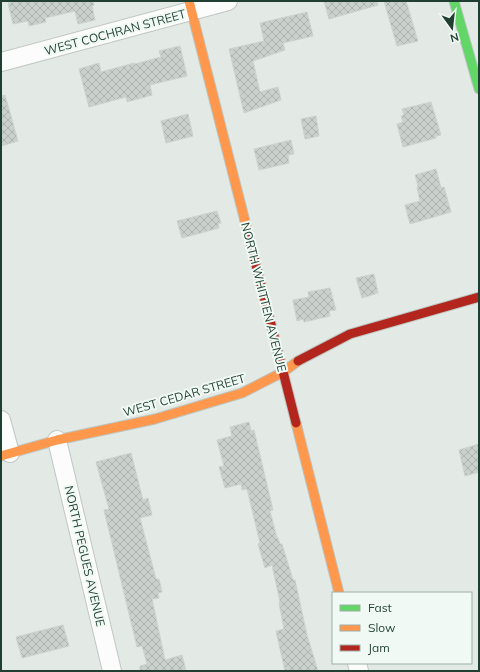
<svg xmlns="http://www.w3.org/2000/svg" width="480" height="672" viewBox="0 0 480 672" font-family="Mulish,sans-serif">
<defs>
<pattern id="building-cross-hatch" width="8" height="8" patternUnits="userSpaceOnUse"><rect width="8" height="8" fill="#cad1cd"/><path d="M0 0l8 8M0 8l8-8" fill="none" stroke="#adb4b0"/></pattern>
</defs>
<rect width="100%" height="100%" fill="#e3eae6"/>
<!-- building -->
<g fill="url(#building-cross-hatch)" stroke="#ccd3cf">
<path d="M18,1h75l1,4 -2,1 3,14 -17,4 -3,-13 -30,7 1,4 -17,4 -1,-5 -15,3 -5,-21z"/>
<path d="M324,1h53l1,4 -49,14z"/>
<path d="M384,1h22l12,40 -21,5z"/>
<path d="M307,12l6,24 -30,7 2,7 -32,11 7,31 18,-5 3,13 -37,13 -15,-64 35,-8 -4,-18z"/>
<path d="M180,46l7,30 -37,9 2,10 -25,7 -1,-5 -37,10 -10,-38 20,-6 2,9 33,-9 1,1 26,-7 -2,-6z"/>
<path d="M5,95l13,46 -17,5v-50z"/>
<path d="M431,102l10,33 -5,1v2l-33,9 -6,-23 6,-2 -2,-6 3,-1 -2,-6z"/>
<path d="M188,114l5,22 -27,7 -5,-22z"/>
<path d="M316,116l3,20 -14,3 -4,-20z"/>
<path d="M291,140l3,14 -6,1 1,8 -30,7 -5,-21z"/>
<path d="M436,169l5,19 3,-1 7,25 -41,12 -5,-19 15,-4 -3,-13 1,-2 -3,-11z"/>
<path d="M217,211l4,12 -3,1 1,4 -37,10 -5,-17z"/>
<path d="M374,274l4,19 -16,5 -6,-20z"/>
<path d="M330,288l6,22 -7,1 1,5 -26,6 -1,-3 -6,2 -4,-21 16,-3 -1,-5z"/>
<path d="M249,422l2,9 3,-1 19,80 -3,1 7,27h1l2,6h2l11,36h2l12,55 11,36h-33l-9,-40 8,-2 -5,-26 1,-1 -8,-37 -7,3 -7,-24 2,-1 -13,-54 -5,1 -1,-6 -16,4 -6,-21 5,-1 -7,-26 15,-4 -2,-9z"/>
<path d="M479,444v28l-14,4 -6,-26z"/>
<path d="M131,453l12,47 5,-2 4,17 -12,3 16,61h3l3,13 -4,1 1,5 -7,1 13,61 17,-5 4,16h-46v-5l7,-2 -5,-18 -5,1 -33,-137 5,-1 -13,-47z"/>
<path d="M63,625l6,21 -47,12 -6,-21z"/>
</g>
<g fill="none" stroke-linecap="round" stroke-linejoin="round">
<!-- street casing -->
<g stroke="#c0c7c3" stroke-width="20">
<g id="street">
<path d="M1,62l227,-61"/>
<path d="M1,420l9,33"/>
<path d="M57,440l55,231"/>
<path d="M357,663l2,8"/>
</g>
</g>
<!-- fast casing -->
<g stroke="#bcc6c1" stroke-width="11">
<path id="fast" d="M454,1l25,88"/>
</g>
<!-- slow casing -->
<g stroke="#bcc6c1" stroke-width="11">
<g id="slow">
<path d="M189,1l60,236"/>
<path d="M296,423l43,170"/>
<path d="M1,456l56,-16 98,-21 87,-26 41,-21 15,-11"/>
</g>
</g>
<!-- jam casing -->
<g stroke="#bcc6c1" stroke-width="11">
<g id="jam">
<path d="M249,237l47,186"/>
<path d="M298,361l52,-27 129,-37"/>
</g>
</g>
<!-- street -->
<use href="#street" stroke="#fbfcfb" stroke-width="18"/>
<!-- fast -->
<use href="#fast" stroke="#63d668" stroke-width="9"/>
<!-- slow -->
<use href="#slow" stroke="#ff974d" stroke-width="9"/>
<!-- jam -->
<use href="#jam" stroke="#b3261e" stroke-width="9"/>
</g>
<g text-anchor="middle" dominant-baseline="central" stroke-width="4" stroke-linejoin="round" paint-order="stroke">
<!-- street labels -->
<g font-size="12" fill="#1f3f32" stroke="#f1f9f4">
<text transform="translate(115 32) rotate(-15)">WEST COCHRAN STREET</text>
<text transform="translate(264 297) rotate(76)">NORTH WHITTEN AVENUE</text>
<text transform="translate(184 395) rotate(-16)">WEST CEDAR STREET</text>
<text transform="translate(85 556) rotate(77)">NORTH PEGUES AVENUE</text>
</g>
</g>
<!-- border -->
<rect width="480" height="672" fill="none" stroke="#1f3f32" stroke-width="4"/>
<!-- legend -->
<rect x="332" y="592" width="140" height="72" fill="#f1f9f4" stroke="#9dafa6"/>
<rect x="340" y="605" width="20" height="6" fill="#63d668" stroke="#9dafa6"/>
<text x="368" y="612" font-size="12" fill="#1f3f32">Fast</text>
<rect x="340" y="625" width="20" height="6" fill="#ff974d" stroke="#9dafa6"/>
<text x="368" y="632" font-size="12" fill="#1f3f32">Slow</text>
<rect x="340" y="645" width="20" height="6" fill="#b3261e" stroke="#9dafa6"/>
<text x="368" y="652" font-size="12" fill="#1f3f32">Jam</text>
<!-- north arrow -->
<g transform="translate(452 28) rotate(165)" stroke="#f1f9f4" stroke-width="3" paint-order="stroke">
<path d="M0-3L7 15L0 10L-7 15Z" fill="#1f3f32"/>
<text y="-6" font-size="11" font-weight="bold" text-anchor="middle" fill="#1f3f32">N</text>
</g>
</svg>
